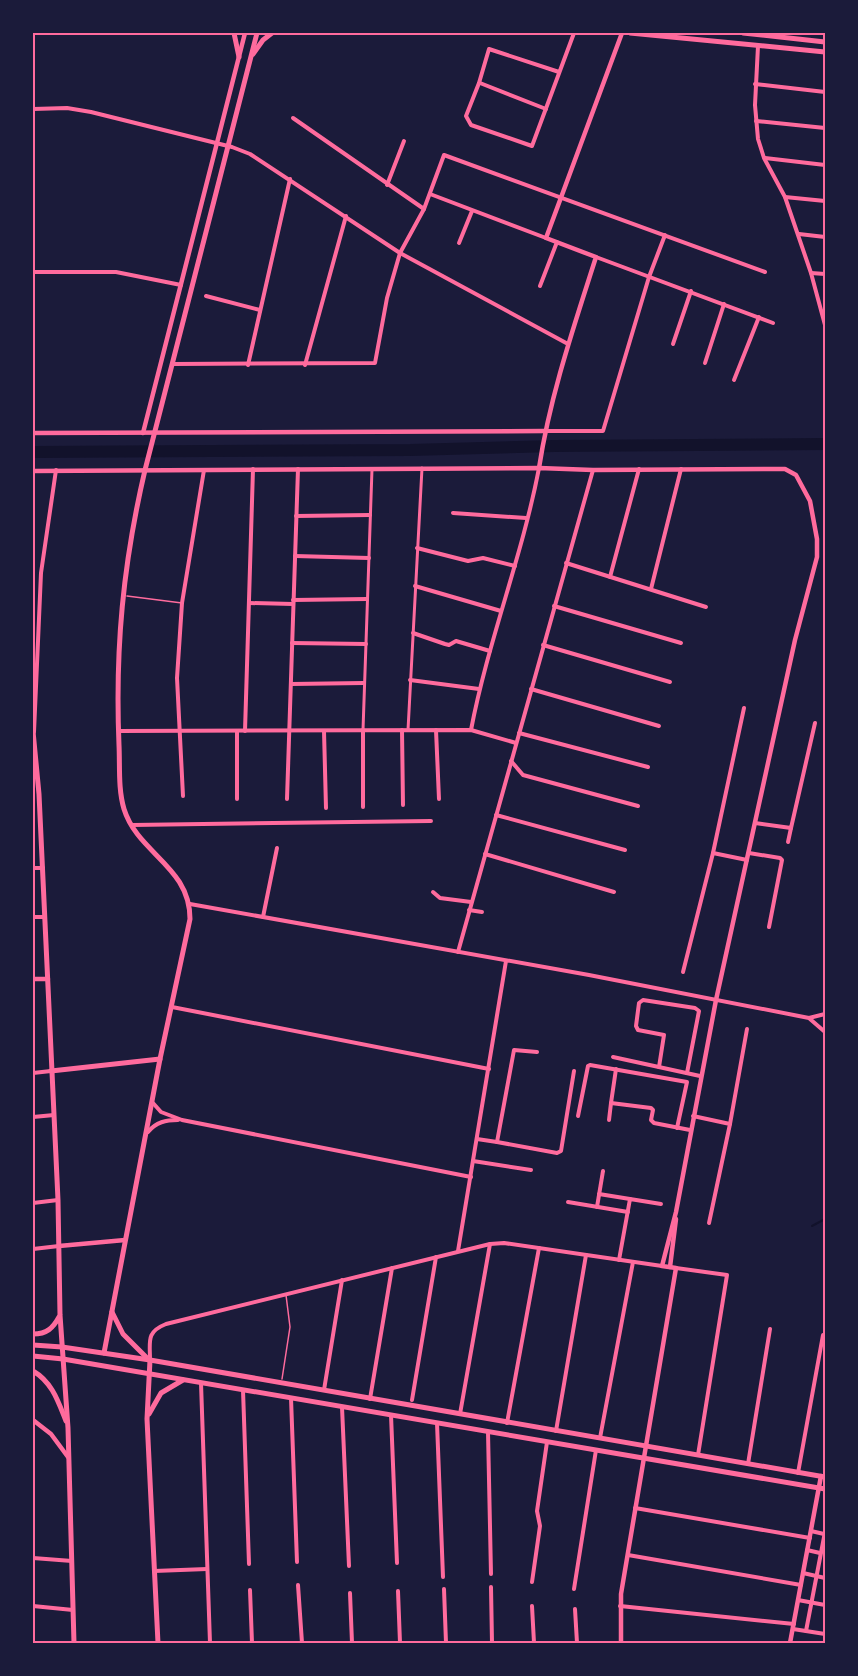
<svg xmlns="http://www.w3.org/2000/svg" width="858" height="1676" viewBox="0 0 858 1676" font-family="Ubuntu,sans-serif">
<rect width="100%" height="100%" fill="#1b1b3a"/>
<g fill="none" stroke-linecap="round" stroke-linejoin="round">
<!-- stream -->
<path stroke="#12122b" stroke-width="2" d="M812,1226l13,-7"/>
<!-- river -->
<path stroke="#12122b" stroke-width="12" d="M33,452l377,-2 144,-4 271,-2"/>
<!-- service -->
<g stroke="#ff6b9d" stroke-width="1.5">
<path d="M127,596l55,7"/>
<path d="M282,1379l8,-52 -4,-32"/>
</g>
<!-- pedestrian -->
<g stroke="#ff6b9d" stroke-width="3">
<path d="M363,730l9,-261"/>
<path d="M408,730l14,-262"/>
</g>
<!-- minor -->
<g stroke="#ff6b9d" stroke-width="4">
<path d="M758,46l-3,59 3,34 6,19 21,39 26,76 14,52"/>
<path d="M559,72l-70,-23 -10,34 -13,33 5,9 61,21 42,-113"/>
<path d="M480,83l66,26"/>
<path d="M755,84l70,8"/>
<path d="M33,109l34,-1 24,4 141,35 18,7 150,99 168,91"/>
<path d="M293,118l131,91"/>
<path d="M756,121l69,7"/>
<path d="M765,158l60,7"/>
<path d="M387,185l17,-44"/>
<path d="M430,194l116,44"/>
<path d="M785,197l40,4"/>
<path d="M799,234l26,3"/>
<path d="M459,243l13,-32"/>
<path d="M596,257l177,66"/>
<path d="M33,272h83l65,13"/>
<path d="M811,273l14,1"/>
<path d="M540,286l17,-44"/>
<path d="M206,296l54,14"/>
<path d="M673,344l18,-53"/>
<path d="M705,363l19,-59"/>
<path d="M173,364l202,-1 12,-65 13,-45 24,-44 20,-54 321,117"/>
<path d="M248,365l42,-186"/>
<path d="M305,365l41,-149"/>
<path d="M734,380l25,-63"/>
<path d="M545,431h58l46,-154 16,-42"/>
<path d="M453,513l73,5"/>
<path d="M296,516l74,-1"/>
<path d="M417,548l51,13 15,-3 32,8"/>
<path d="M295,556l74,2"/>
<path d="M566,563l140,44"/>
<path d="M610,577l29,-108"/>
<path d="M415,586l86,25"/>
<path d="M651,589l30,-120"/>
<path d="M293,600l74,-1"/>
<path d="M249,603l44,1"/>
<path d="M554,606l127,37"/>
<path d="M413,633l32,11 4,1 7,-4 34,10"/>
<path d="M292,643l74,1"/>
<path d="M543,645l127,37"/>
<path d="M410,680l69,9"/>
<path d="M291,684l73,-1"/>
<path d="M531,689l128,37"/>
<path d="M363,730v77"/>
<path d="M402,730l1,75"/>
<path d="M436,730l3,69"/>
<path d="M471,730c17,-89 51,-173 68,-262"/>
<path d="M119,731l352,-1 45,13"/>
<path d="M237,731v68"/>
<path d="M245,731l8,-262"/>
<path d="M324,731l2,77"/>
<path d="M34,732l7,-159 15,-103"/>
<path d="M519,733l129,34"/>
<path d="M511,761l12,14 115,31"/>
<path d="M183,796l-6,-118 5,-75 22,-133"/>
<path d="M287,799l11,-330"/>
<path d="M496,815l129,35"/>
<path d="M755,823l36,5 24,-105"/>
<path d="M132,825l299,-4"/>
<path d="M788,842l3,-14"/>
<path d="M713,853l31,-145"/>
<path d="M749,853l31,5 2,2 -13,67"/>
<path d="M485,854l129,38"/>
<path d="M33,868h10"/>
<path d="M433,892l7,6 31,4"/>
<path d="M190,904l399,71 220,43 16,-4"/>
<path d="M469,910l13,2"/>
<path d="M33,917h11"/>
<path d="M263,917l14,-69"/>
<path d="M458,952l135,-482"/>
<path d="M683,972l30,-119 34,7"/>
<path d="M172,1007l317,62"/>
<path d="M810,1019l15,13"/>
<path d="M613,1057l87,19"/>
<path d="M659,1067l5,-32 -26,-5 -2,-4 3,-23 4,-3 52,8 4,3 -12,62"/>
<path d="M33,1073l18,-2"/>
<path d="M153,1103l8,9 21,8 289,57"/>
<path d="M611,1103l5,-34"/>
<path d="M578,1116l10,-50 2,-1 97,17 -10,46"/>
<path d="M693,1116l37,8 -21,99"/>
<path d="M33,1117l21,-2"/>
<path d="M609,1120l2,-17 40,5 2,2 -2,10 3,3 36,7"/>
<path d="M730,1124l17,-95"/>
<path d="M148,1132c8,-10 18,-12 30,-12"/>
<path d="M477,1139l20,3 17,-92 23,2"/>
<path d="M497,1142l60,11 4,-2 13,-80"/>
<path d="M473,1161l58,9"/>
<path d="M599,1194l31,5"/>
<path d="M568,1202l60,10"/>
<path d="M33,1203l25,-3"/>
<path d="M597,1207l6,-36"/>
<path d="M33,1249l26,-3"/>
<path d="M458,1251l48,-290"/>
<path d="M619,1260l11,-61 31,5"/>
<path d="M676,1268l51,7 -29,180"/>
<path d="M150,1360c0,-19 -4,-28 16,-36l324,-80 14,-1 158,23"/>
<path d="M201,1383l9,260"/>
<path d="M243,1390l6,174"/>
<path d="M324,1390l18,-110"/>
<path d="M291,1398l6,164"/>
<path d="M370,1399l22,-131"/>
<path d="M412,1400l24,-143"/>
<path d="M342,1407l7,159"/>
<path d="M460,1414l30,-170"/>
<path d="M391,1415l6,148"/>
<path d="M437,1423l6,154"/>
<path d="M507,1423l32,-175"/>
<path d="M556,1431l30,-176"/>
<path d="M488,1432l3,142"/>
<path d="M600,1438l33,-176"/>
<path d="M748,1464l22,-135"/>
<path d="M798,1473l25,-138"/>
<path d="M635,1508l175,30"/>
<path d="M811,1531l13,3"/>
<path d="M807,1550l13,3"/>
<path d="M628,1555l173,30"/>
<path d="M33,1558l39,3"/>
<path d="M154,1571l53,-2"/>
<path d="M803,1573l22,5"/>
<path d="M532,1582l8,-56 -3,-15 10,-69"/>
<path d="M298,1585l4,58"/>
<path d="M491,1587l1,56"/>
<path d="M444,1589l2,54"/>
<path d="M574,1589l22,-139"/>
<path d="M250,1590l2,53"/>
<path d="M398,1591l2,52"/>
<path d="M350,1593l2,50"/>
<path d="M798,1600l27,5"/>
<path d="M33,1606l40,4"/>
<path d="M532,1606l2,37"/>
<path d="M620,1606l174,18"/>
<path d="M575,1609l2,34"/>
<path d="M793,1629l32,5"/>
<path d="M806,1631l19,-99"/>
</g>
<!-- tertiary -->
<g stroke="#ff6b9d" stroke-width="4.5">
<path d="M33,433l511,-2"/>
<path d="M143,433l102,-400"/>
<path d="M539,468c11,-72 35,-142 57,-211l-50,-19 76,-205"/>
<path d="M33,471l506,-3 54,2 192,-1 11,6 14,26 7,38v18l-22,83 -79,360 -40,212 -14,54 14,2 -55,326v49"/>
<path d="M33,979h15"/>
<path d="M59,1246l66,-6"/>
<path d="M670,1267l6,-48"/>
<path d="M33,1420l18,14 17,23"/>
<path d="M790,1643l31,-167"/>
</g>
<!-- secondary -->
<g stroke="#ff6b9d" stroke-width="5">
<path d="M234,33l5,24"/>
<path d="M630,33l195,19"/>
<path d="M743,33l82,9"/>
<path d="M253,54l10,-14 9,-7"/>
<path d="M33,731l6,63 19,406 2,115 8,113 6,215"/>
<path d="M51,1071l109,-12"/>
<path d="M112,1312l11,22 25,25"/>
<path d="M33,1334c14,0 20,-6 26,-17"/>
<path d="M33,1345l29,2 88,13 675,117"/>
<path d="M104,1353l56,-294 30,-140c0,-53 -52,-65 -66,-110 -6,-20 -4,-43 -5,-64 -4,-96 4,-181 26,-275l112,-437"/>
<path d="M33,1356l30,3 762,130"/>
<path d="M150,1360l-3,59 11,224"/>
<path d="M33,1371c19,11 25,30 33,50"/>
<path d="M149,1414l12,-21 22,-13"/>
</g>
</g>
<!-- border -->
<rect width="858" height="1676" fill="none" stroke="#1b1b3a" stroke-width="69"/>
<rect x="34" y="34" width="790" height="1608" fill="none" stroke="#ff6b9d" stroke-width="2"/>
</svg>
